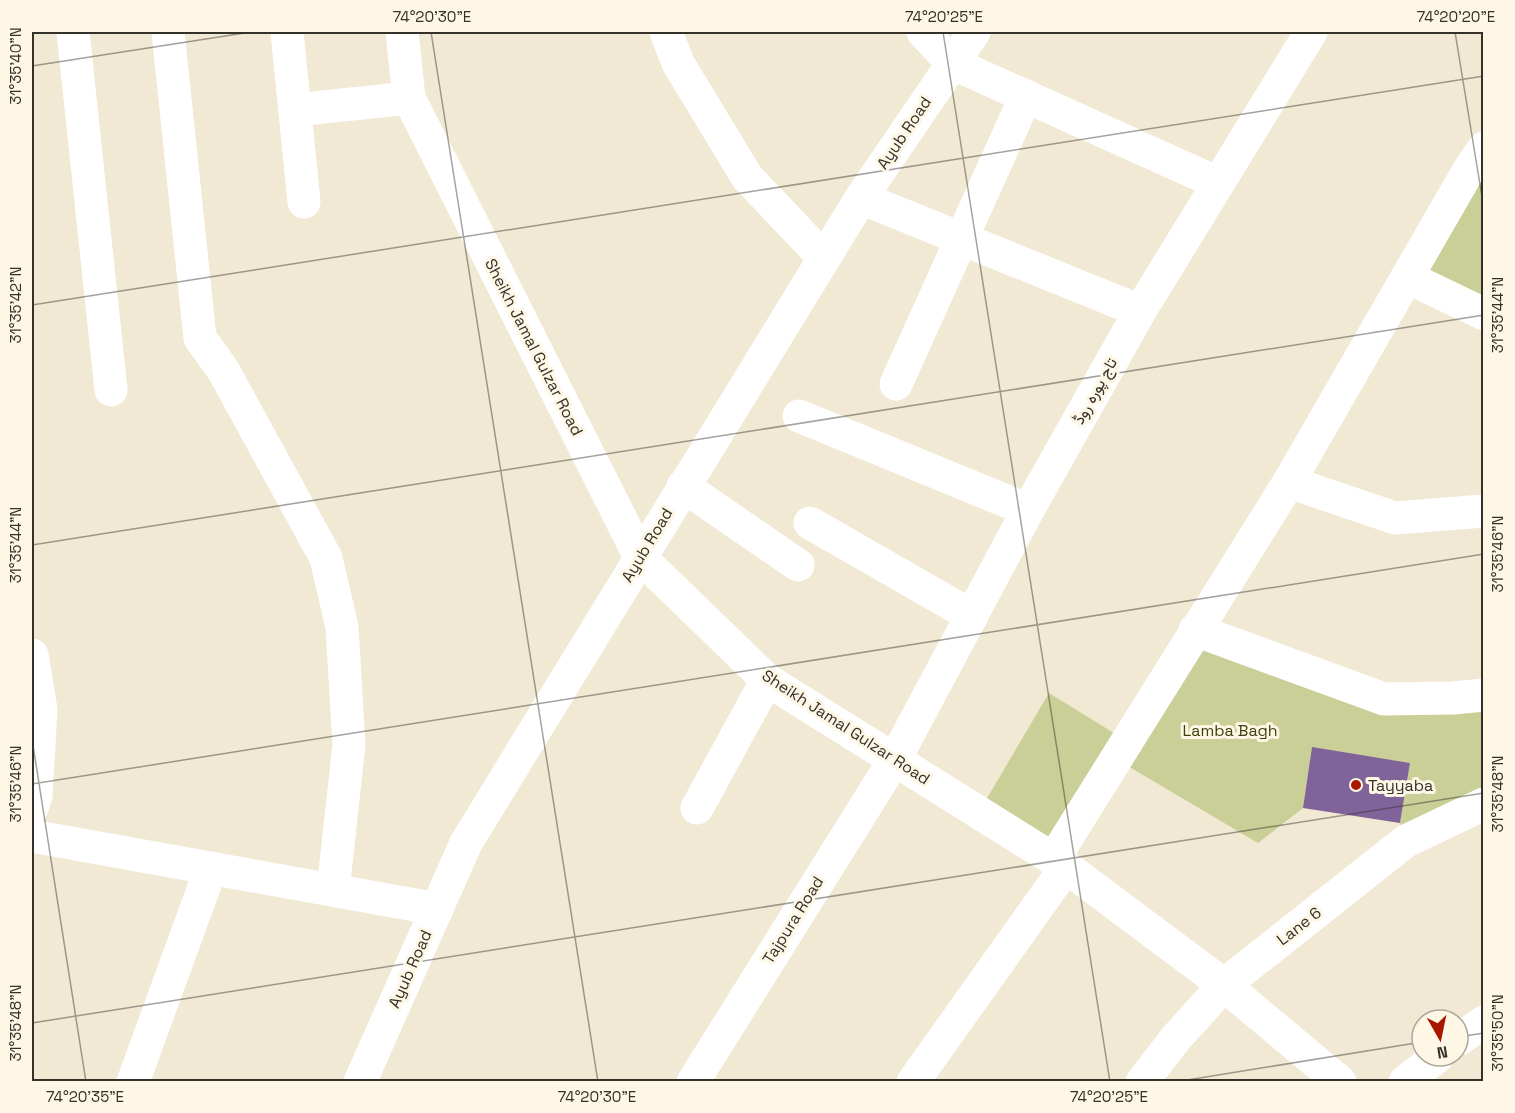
<svg xmlns="http://www.w3.org/2000/svg" width="1515" height="1113" viewBox="0 0 1515 1113" font-family="'Space Grotesk',Vazirmatn,sans-serif">
<rect width="100%" height="100%" fill="#f2e9d5"/>
<!-- green -->
<g fill="#c9cf96">
<path d="M1483,177v137l-76,-37z"/>
<path d="M1195,630l189,69 99,-4v109l-77,37 -6,-18 10,-60 -98,-15 -9,60 -45,35 -142,-84 -54,87 -76,-46 63,-107 78,48z"/>
</g>
<!-- building -->
<path fill="#806399" d="M1312,747l98,16 -10,60 -97,-15z"/>
<g fill="none" stroke-linecap="round" stroke-linejoin="round">
<!-- minor -->
<g stroke="#fff" stroke-width="33">
<path d="M73,32l38,358"/>
<path d="M168,32l32,306 23,32 103,188 16,69 7,118 -16,145"/>
<path d="M287,32l17,170"/>
<path d="M402,32l7,66"/>
<path d="M666,32l12,31 69,114 77,81"/>
<path d="M923,32l29,31 266,120"/>
<path d="M295,110l114,-12 231,459 127,123 299,187 158,118 116,97"/>
<path d="M861,198l279,113"/>
<path d="M1407,277l77,37"/>
<path d="M896,384l130,-288"/>
<path d="M799,416l229,94"/>
<path d="M1289,482l106,36 89,-7"/>
<path d="M683,486l115,79"/>
<path d="M810,523l162,93"/>
<path d="M1195,630l189,69 69,-1 31,-3"/>
<path d="M32,655l9,55 -5,86 -4,12"/>
<path d="M697,808l70,-128"/>
<path d="M32,836l405,73"/>
<path d="M1053,860l236,-378 181,-314 14,-20"/>
<path d="M1458,1040l26,-18"/>
<path d="M133,1082l78,-214"/>
<path d="M360,1082l106,-239 395,-645 113,-166"/>
<path d="M913,1082l153,-215"/>
<path d="M1142,1082l34,-44 48,-53 182,-144 78,-37"/>
<path d="M1405,1082l33,-26"/>
</g>
<!-- major -->
<path stroke="#fff" stroke-width="33" d="M693,1082l202,-323 133,-249 112,-199 171,-279"/>
</g>
<!-- ticks -->
<path fill="none" stroke="#343129" stroke-width="1.5" stroke-opacity="0.45" d="M431,32l167,1050M943,32l167,1050M1455,32l29,177M32,66l219,-34M32,305l1452,-229M32,545l1452,-230M32,739l54,343M32,784l1452,-230M32,1023l1452,-230M1458,1037l26,-4M1175,1082l247,-40"/>
<!-- markers -->
<circle fill="#a81800" stroke="#fef7e6" stroke-width="2" cx="1356" cy="785" r="6"/>
<g text-anchor="middle" dominant-baseline="central" stroke-width="6" stroke-linejoin="round" paint-order="stroke">
<!-- street labels -->
<g font-size="16" fill="#343129" stroke="#fef7e6">
<text transform="translate(904 133) rotate(-56)">Ayub Road</text>
<text transform="translate(534 347) rotate(63)">Sheikh Jamal Gulzar Road</text>
<text transform="translate(1095 391) rotate(-61)">تاج پورہ روڈ</text>
<text transform="translate(647 545) rotate(-59)">Ayub Road</text>
<text transform="translate(846 727) rotate(33)">Sheikh Jamal Gulzar Road</text>
<text transform="translate(793 920) rotate(-58)">Tajpura Road</text>
<text transform="translate(1299 926) rotate(-38)">Lane 6</text>
<text transform="translate(410 969) rotate(-66)">Ayub Road</text>
</g>
<!-- park labels -->
<g font-size="16" fill="#3f420e" stroke="#fef7e6">
<text x="1230" y="730">Lamba Bagh</text>
</g>
<!-- poi labels -->
<g font-size="16" fill="#343129" stroke="#fef7e6" text-anchor="start">
<text x="1368" y="785">Tayyaba</text>
</g>
</g>
<!-- border -->
<rect width="1515" height="1113" fill="none" stroke="#fef7e6" stroke-width="66"/>
<!-- north arrow -->
<g transform="translate(1440 1038) rotate(171)"><circle r="28" fill="#fef7e6" stroke="#ada89a" stroke-width="1.5"/>
<path d="M0-4.5L10 22L0 15L-10 22Z" fill="#a81800"/>
<text y="-9" font-size="16" font-weight="bold" text-anchor="middle" fill="#343129">N</text>
</g>
<rect x="33" y="33" width="1449" height="1047" fill="none" stroke="#343129" stroke-width="2"/>
<g font-size="15" text-anchor="middle" fill="#343129">
<text x="432" y="22">74°20'30"E</text>
<text x="944" y="22">74°20'25"E</text>
<text x="1456" y="22">74°20'20"E</text>
<text transform="translate(16 66) rotate(-90)" y="5">31°35'40"N</text>
<text transform="translate(16 305) rotate(-90)" y="5">31°35'42"N</text>
<text transform="translate(1498 315) rotate(-90)" y="5">31°35'44"N</text>
<text transform="translate(16 545) rotate(-90)" y="5">31°35'44"N</text>
<text transform="translate(1498 554) rotate(-90)" y="5">31°35'46"N</text>
<text transform="translate(16 784) rotate(-90)" y="5">31°35'46"N</text>
<text transform="translate(1498 794) rotate(-90)" y="5">31°35'48"N</text>
<text transform="translate(16 1023) rotate(-90)" y="5">31°35'48"N</text>
<text transform="translate(1498 1033) rotate(-90)" y="5">31°35'50"N</text>
<text x="85" y="1102">74°20'35"E</text>
<text x="597" y="1102">74°20'30"E</text>
<text x="1109" y="1102">74°20'25"E</text>
</g>
</svg>
